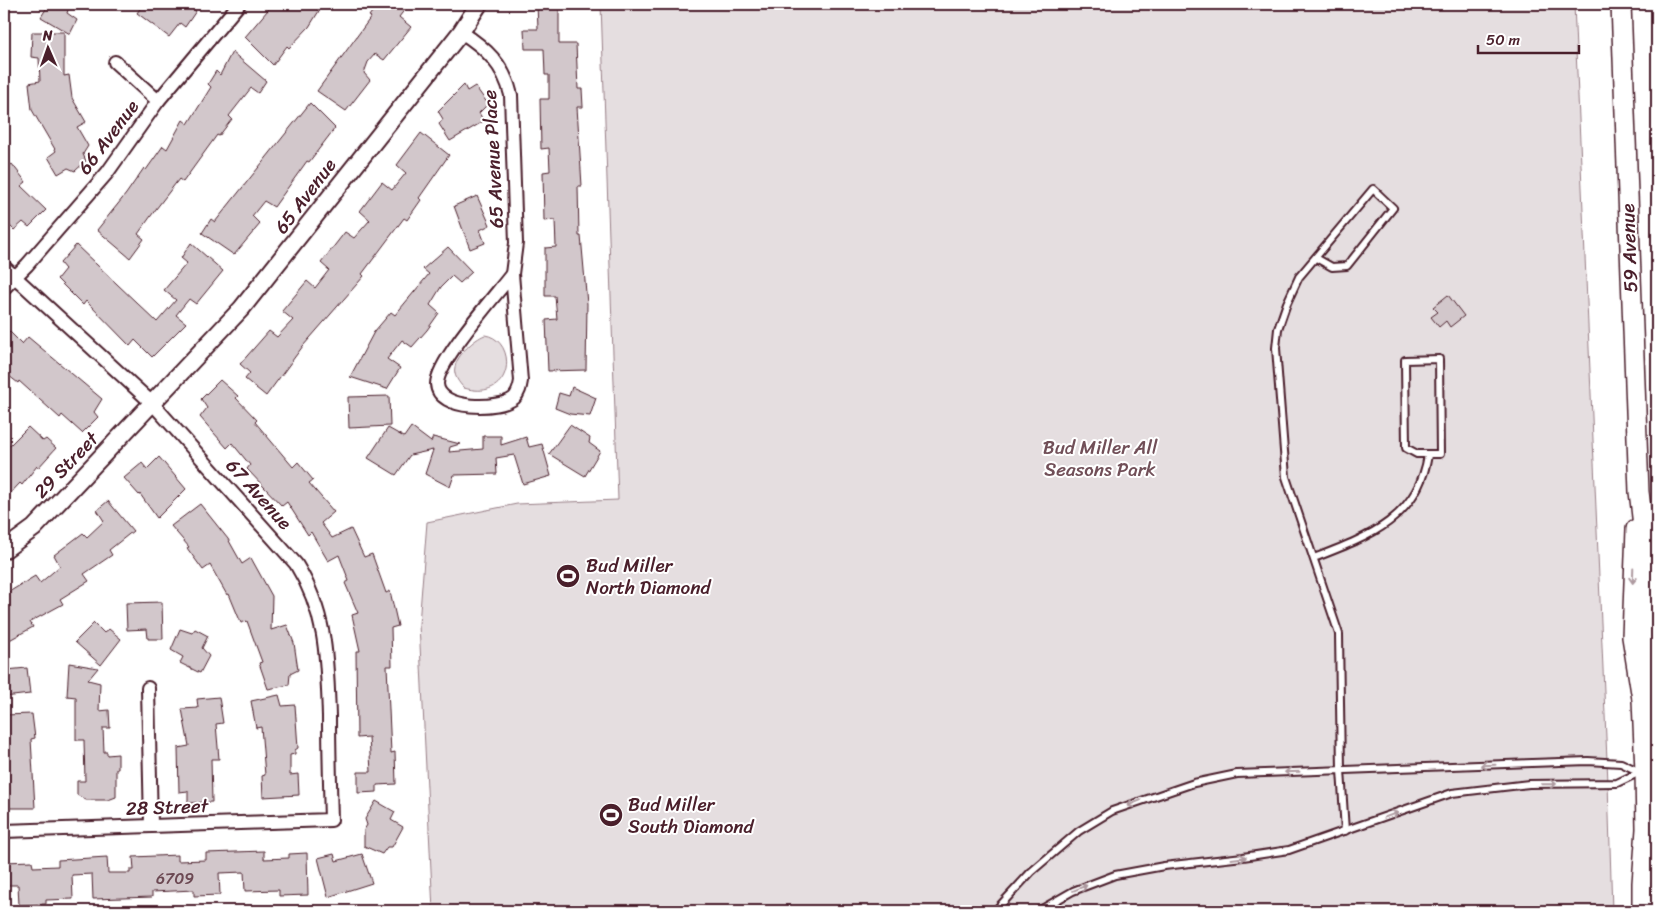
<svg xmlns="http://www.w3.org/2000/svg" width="1661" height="915" viewBox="0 0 1661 915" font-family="Sriracha,sans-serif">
<rect width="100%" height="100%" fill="#fff"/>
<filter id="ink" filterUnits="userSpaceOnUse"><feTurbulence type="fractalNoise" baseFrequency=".02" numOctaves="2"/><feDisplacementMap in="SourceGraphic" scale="10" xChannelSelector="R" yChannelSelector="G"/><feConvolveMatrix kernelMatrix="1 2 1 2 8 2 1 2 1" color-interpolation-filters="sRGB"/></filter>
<g filter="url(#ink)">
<!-- green -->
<g fill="#e5dee0" stroke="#987e86">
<path d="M601,4h973l34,779 4,128h-1179l-14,-287 8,-102 90,-18 101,-4z"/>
<path d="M485,335c33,5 30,68 -21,53 -5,-5 -11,-13 -9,-21 2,-12 19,-28 30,-32z"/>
</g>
<!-- building -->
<g fill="#d2c7cb" stroke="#4a1f2b">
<path d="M49,4h21l-3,9 10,7 -7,14 -29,-17z"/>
<path d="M143,4h44l9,7 -11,16 -5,-4 -11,14 -32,-24z"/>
<path d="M273,4h36l10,7 -10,16 -20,21 -2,-2 -14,19 -28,-28z"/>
<path d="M378,4h31l-10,13 12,10 -27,33 -9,-6 -7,8 -4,11 6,7 -24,31 -29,-20 54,-74 -2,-1z"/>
<path d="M537,4h22v40h17l2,45h4l1,18h-6l5,79h-4l1,50h2l6,68 -1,66 -38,1 -2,-51 11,-1 -2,-23h-10v-48l11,-1 -1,-27 -11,1 -1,-49 7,-1 -1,-23 -8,1 -1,-50h9v-24h-4l-1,-26h-19l-1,-20h14z"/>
<path d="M32,32h32v44l5,-1 3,23 14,24 -9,5 11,19 -5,8 3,7 -11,10 -7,-3 -10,6 -10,-17 8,-6 -24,-41 -3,-27 11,-2 -1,-23 -8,-1z"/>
<path d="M232,52l34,29 -8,12 -7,-5 -22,28 3,3 -13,17 -2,-1 -34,47 -4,-3 -23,30 -18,25 6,5 -14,19 -33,-28 29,-36 18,-26 2,2 17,-24 4,3 16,-29 5,4 23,-37 -3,-3 8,-13 4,4z"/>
<path d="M464,85l3,6 8,-5 13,18 -9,9 5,8 -34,20 -11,-17 4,-5 -5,-8z"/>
<path d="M310,103l25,25 -26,34 -2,-1 -33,46 -10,-6 -12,15 8,8 -26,31 -32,-22 9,-14 4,3z"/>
<path d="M421,133l28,22 -30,43 2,2 -14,20 -3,-2 -42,56 2,2 -61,70 -37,50 -21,-17 5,-6 -10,-9 29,-33 8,6 16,-17 -11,-9 25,-30 8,7 14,-18 -8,-7 24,-31 9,6 16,-18 -10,-9 22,-29 10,8 14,-17 -9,-8z"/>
<path d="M12,164l14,18 -5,4 25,24 -17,17 -6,-5 -9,8 -10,-10v-51z"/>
<path d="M477,196l13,29 -10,5 5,13 -15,6 -16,-43z"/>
<path d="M191,243l32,28 -27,33 -7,-5 -13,16 10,8 -34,34 -17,-17 -5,6 -44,-45 -3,4 -26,-26 8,-10 -5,-6 16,-18 81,77 19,-22 -12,-10 23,-27 -6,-5z"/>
<path d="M448,247l24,25 -12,11 -8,-7 -11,11 -11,18 9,8 -12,17 -15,17 -10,-7 -15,19 13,9 -13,21 -37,-12 24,-45 17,-20 4,3 34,-41 -6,-5z"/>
<path d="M1448,295l16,21 -14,11 -4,-6 -7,6 -8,-10 7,-5 -5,-5z"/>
<path d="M4,326l18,18 6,-7 74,62 -8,13 4,5 -16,16 -20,-18 -2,3 -41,-37 -1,2 -14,-11z"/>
<path d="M220,380l18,16 -2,2 21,22 -2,2 38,45 5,-5 15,18 -4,3 25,29 -13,11 11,15 19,-9 13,28 8,-3 14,39 4,-2 8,35 -7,2 1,38h-5l4,87 4,-1 1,32 -19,1v7l-19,1v-21h13l-2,-35 -12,1 -1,-87h4l-8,-36 6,-2 -13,-30 4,-2 -10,-26 -11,6 -17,-29 -3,3 -21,-33 -5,4 -35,-37 3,-4 -18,-22 -5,5 -27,-31 7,-9 -6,-9z"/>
<path d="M572,387l24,11 -6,18 -20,-2 -15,-6 4,-15 10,3z"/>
<path d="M389,396l1,30 -41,2 -1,-31z"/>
<path d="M570,425l20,13 -1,5 11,8 -15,25 -36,-22z"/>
<path d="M28,427l15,14 3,-2 10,9 -18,20 -1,-2 -15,19 -2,-2 -16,17v-60l6,5z"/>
<path d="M411,427l20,15 2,-5 27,7 -10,3 -1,5 34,-3v-13h18v9l25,-8 3,10 13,-3 9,32 -28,8 -9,-29 -18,3 1,16 -43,1 -4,12 -25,-13 8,-24 -23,5 -14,20 -28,-17 20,-30 16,9z"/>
<path d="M159,457l27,32 -29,29 -17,-24 -1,1 -15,-17 18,-15 5,6z"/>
<path d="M108,501l25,30 -24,19 3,5 -28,19 5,7 -29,18 3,5 -33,18 3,5 -29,16v-48l31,-19 5,7 20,-17 -6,-11 29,-22 4,4 17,-16 -7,-11z"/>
<path d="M200,504l28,35 14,25 9,-6 21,38 -1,34 16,-5 7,18 4,27 -8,4 -1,11 -21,4 -9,-26 3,-1 -15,-41 -6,2 -12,-29 -2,1 -17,-30 -7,5 -16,-22 2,-1 -18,-21z"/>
<path d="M162,602l1,37h-15l-1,-10 -20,1 -1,-27z"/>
<path d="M94,623l10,10 5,-4 12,10 -20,26 -26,-23z"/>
<path d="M180,629l12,4 3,-4 13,7 -6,12 7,8 -9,17 -20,-10 3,-6 -12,-7z"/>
<path d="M69,663l29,5 -10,12 12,3 -1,28 10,-1 1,18h-7l1,24h3v3l11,-1v15h-2v28l-8,3h-22l-9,-5v-14h8l-1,-41h-8v-43l-9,-1z"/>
<path d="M27,668l3,26 -26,3v-14h3l-1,-13z"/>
<path d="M279,695l3,11 13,-1 3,43 -3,2v4l-5,1v20l8,-1 1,21 -36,2 -1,-21 3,-1 -4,-48 -5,1 -5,-27z"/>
<path d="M219,697l4,26 -7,1 3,35h-8l1,43 -24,1v-12l-9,1 -1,-44 11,-2 -7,-37 16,-1 -1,-9z"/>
<path d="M32,714l3,24 -4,1 4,69h-25l-2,-7h-4v-46h2l-2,-40z"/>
<path d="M376,801l19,11 -4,8 12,7 -11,20h-5l-5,7 -18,-8v-16l3,-5 -2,-6z"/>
<path d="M264,851v8l25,-1v-4l18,-1 1,42 -29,1v-6l-34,1 -1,-19 -25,1 1,22 -26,1v-6l-42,2v5l-59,2 -1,-25 -20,1 1,24 -27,1v4l-27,1 -1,-20h-14v-23l28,-1 1,6 25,-1v-6l49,-3 1,16h22v-3h4l-1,-13 45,-2v6l28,-1v-7z"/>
<path d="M334,854l2,7 26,-7 10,29 -44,14 -10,-39z"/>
</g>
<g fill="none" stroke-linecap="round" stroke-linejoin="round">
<!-- service casing -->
<g stroke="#4a1f2b" stroke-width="10">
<g id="service">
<path d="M1316,258l16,9 15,-1 46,-58 -20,-19 -74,88 -12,26 -9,26 -2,19 10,129 53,157 2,136 4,61"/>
<path d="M1439,359l1,95h-23l-11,-6 -1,-88z"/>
<path d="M1314,558c54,-21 104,-39 114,-103"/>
<path d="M995,911l36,-39 48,-41 33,-20 82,-28 43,-9 351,-13 33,2 19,9"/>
<path d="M1038,911l35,-20 42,-16 49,-9 79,-9 46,-7 163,-57 77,-9 88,-1 23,-11"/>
</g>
</g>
<!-- minor casing -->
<g stroke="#4a1f2b" stroke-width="16">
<g id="minor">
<path d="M461,32c25,16 43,33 50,63l5,148 -4,31"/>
<path d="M115,62l43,39"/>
<path d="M4,267l148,136 144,161c31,50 31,95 33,152 0,35 1,69 2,104l-327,11"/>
<path d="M512,274l9,107c-1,6 -2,12 -7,17 -14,12 -76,13 -77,-14 0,-23 59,-89 75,-110z"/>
<path d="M4,288l23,-23 80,-92 51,-72 81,-97"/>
<path d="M148,688l3,138"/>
</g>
</g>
<!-- tertiary casing -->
<g stroke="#4a1f2b" stroke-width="20">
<path id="tertiary" d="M4,550l30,-22 208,-220 219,-276 18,-28"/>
</g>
<!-- secondary casing -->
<g stroke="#4a1f2b" stroke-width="22">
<g id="secondary">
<path d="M1621,4l18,488c10,74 11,133 3,207"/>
<path d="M1636,529l-4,108 10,62 3,73 1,57 -4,54v28"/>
<path d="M1650,844l7,31"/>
</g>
</g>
<!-- service -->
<use href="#service" stroke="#fff" stroke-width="6"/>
<!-- minor -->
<use href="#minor" stroke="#fff" stroke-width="12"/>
<!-- tertiary -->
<use href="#tertiary" stroke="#fff" stroke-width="16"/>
<!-- secondary -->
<use href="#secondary" stroke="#fff" stroke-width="19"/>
</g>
<!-- one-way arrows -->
<defs><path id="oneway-shaft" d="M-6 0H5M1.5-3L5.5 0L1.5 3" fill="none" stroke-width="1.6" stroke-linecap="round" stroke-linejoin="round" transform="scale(1.25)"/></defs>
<g stroke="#ae9aa0">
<use href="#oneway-shaft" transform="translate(1633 576) rotate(92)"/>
<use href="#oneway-shaft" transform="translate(1488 765) rotate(178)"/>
<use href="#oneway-shaft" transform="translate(1292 772) rotate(178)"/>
<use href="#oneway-shaft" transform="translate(1549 784) rotate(-1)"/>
<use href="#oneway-shaft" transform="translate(1134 803) rotate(158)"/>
<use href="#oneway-shaft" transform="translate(1391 815) rotate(-20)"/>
<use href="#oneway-shaft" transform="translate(1239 858) rotate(-7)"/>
<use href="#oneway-shaft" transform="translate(1080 888) rotate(-22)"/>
</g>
</g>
<!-- icons -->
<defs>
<g id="stadium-disc" transform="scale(1.25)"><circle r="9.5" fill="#4a1f2b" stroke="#fff"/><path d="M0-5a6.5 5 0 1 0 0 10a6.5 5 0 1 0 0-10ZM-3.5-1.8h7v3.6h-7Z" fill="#fff"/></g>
</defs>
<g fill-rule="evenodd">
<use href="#stadium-disc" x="568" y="576"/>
<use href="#stadium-disc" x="611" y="815"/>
</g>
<g text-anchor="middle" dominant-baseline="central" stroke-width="4" stroke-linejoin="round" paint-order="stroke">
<!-- number labels -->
<g font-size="16" fill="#6c4953">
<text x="175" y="878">6709</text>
</g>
<!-- street labels -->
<g font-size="19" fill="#4a1f2b" stroke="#fff">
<text transform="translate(108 137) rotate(-53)">66 Avenue</text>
<text transform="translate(493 159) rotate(-93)">65 Avenue Place</text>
<text transform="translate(305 196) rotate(-53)">65 Avenue</text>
<text transform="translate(1629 248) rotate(-92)">59 Avenue</text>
<text transform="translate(66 465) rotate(-46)">29 Street</text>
<text transform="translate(259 494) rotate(48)">67 Avenue</text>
<text transform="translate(167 807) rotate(-2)">28 Street</text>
</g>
<!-- park labels -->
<g font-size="19" fill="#714f58" stroke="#fff">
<text x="1100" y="447">Bud Miller All<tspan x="1100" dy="22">Seasons Park</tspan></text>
</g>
<!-- poi labels -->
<g font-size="19" fill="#4a1f2b" stroke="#fff" text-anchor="start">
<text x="586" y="565">Bud Miller<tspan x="586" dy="22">North Diamond</tspan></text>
<text x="628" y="804">Bud Miller<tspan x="628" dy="22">South Diamond</tspan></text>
</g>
</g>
<!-- margin -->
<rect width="1661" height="915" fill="none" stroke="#fff" stroke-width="20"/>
<rect x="10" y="10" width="1641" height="895" fill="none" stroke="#4a1f2b" stroke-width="2" filter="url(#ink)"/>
<!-- north arrow -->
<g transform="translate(48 48) rotate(358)" stroke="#ffffff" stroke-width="4" paint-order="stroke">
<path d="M0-4L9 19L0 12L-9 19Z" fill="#4a1f2b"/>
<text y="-8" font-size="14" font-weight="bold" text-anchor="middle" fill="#4a1f2b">N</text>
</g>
<!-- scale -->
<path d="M1478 45v8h101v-8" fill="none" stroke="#4a1f2b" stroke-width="2.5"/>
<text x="1486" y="45" font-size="15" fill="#4a1f2b" stroke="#ffffff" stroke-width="4" paint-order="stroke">50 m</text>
</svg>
